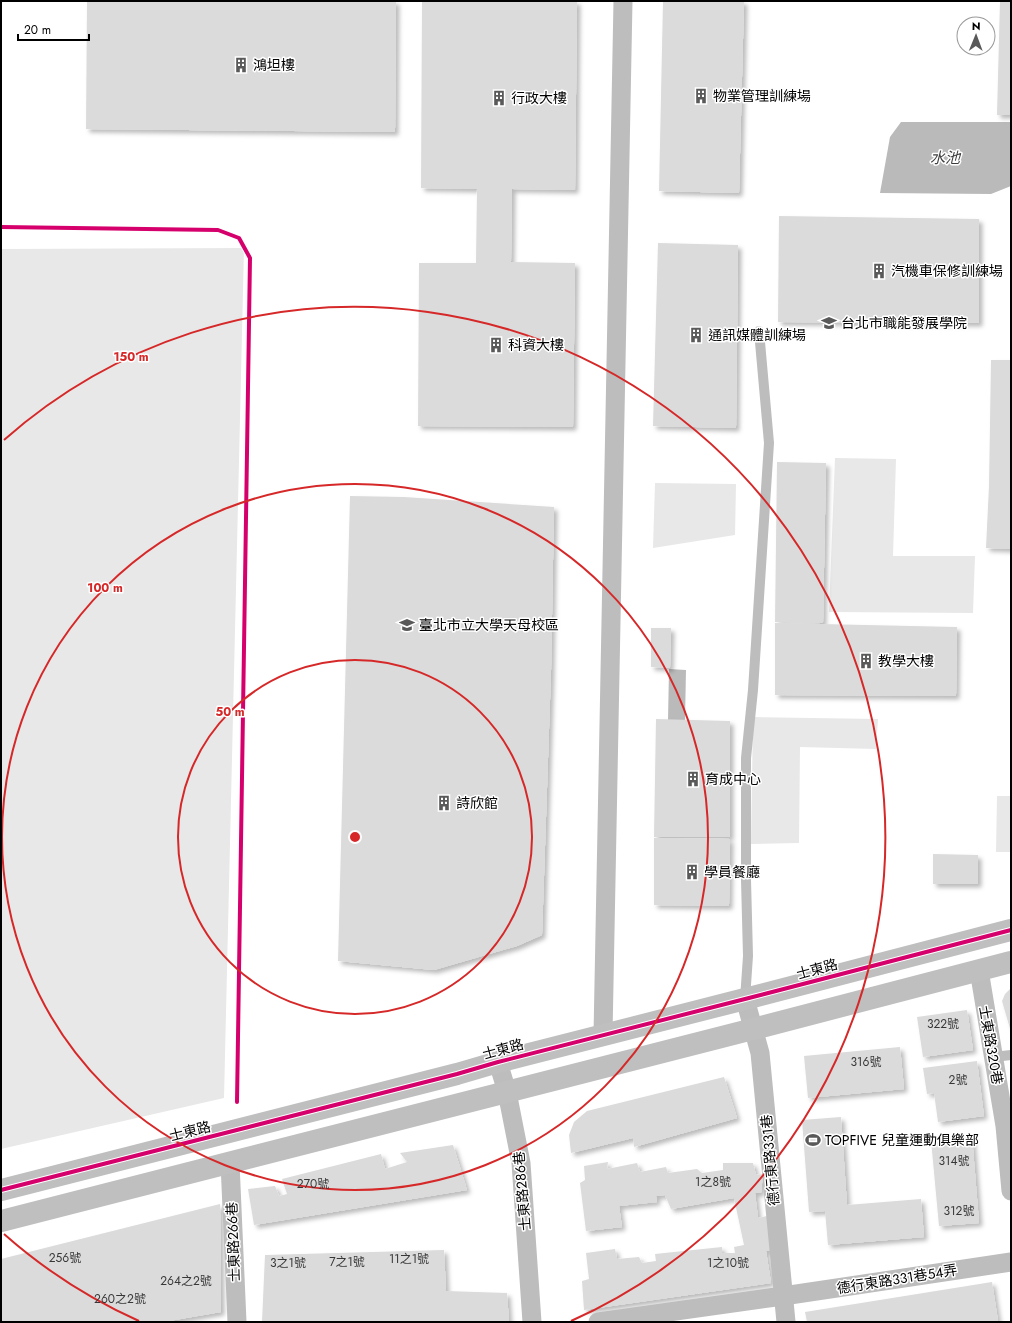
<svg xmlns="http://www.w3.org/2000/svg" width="1012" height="1323" viewBox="0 0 1012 1323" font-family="Jost,'Noto Sans TC',sans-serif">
<defs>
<filter id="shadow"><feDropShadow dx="3.5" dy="3.5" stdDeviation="2" flood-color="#0004"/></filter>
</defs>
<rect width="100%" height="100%" fill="#fff"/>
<!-- green -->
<g fill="#e8e8e8">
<path d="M244,248l-20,850 -223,51v-900z"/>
<path d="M835,458l61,1 -3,97h82l-2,57 -144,-1z"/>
<path d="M655,483l81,1 -1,51 -82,13z"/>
<path d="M753,717l125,2 -2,30 -76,-2 -1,96 -48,1z"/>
<path d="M997,796h14v56h-15z"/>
</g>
<!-- water -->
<g fill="#bababa">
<path d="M901,122h110v64l-20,8 -111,-1 10,-56z"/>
<path d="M669,669l17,1 -1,50h-17z"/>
</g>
<!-- building -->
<g fill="#dbdbdb" filter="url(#shadow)">
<path d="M87,1h309l-1,131 -309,-3z"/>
<path d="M422,1h155l-2,189 -63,-1 -1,73 64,1 -2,164 -155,-1 1,-163h57l1,-74 -56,-1z"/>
<path d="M663,1h81l-5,192 -80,-2z"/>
<path d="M1000,1h11v114h-14z"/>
<path d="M779,216l200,3v104l-201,-1z"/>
<path d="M658,243l80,2 -2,183 -83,-2z"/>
<path d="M991,360h20v189l-25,-1 3,-62z"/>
<path d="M777,462l49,1 -3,160 -48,-1z"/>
<path d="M350,496l54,1 150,10 -3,164 -9,264 -25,11 -83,24 -96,-9z"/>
<path d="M775,623l182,4 -1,69 -181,-1z"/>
<path d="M651,628h20l-1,40 -19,-1z"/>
<path d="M656,719l74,2v116h-76z"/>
<path d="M654,838l76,1 -1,67 -75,-1z"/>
<path d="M933,854l45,1v29h-45z"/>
<path d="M1011,988v44l-9,-31 3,-7z"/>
<path d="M967,1010l6,40 -50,7 -6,-40z"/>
<path d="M900,1047l4,42 -96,9 -4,-42z"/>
<path d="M977,1061l7,55 -46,6 -4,-29 -7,1 -4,-26z"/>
<path d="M724,1077l13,41 -103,29 -1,-9 -62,15 -2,-18 5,-13 13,-11z"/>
<path d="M841,1117l6,88 74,-6 3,38 -96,8 -3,-34 -16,1 -7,-92z"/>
<path d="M972,1136l7,87 -40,3 -8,-86z"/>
<path d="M453,1145l14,45 -213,35 -6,-36 27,-3 4,10 8,-2 -5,-15 99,-25 4,15 22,-7 -7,-9z"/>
<path d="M608,1162l-1,7 30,-6 3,9 26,-5 2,6 29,-4 5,4 21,-3v-7h30l3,12 7,-1 -2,19h-6l3,25 9,-2 6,35h-7l5,32 -187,27 -2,-29 7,-2 -3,-26 29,-4 2,10 22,-2 3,6 14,-2 -1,-7 67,-7v6h13l-1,-6 10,-2 -10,-47 -63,11 -6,-14 -9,1 1,6 -38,4 3,21 -36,4 -6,-48 5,-3 -1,-14z"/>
<path d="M220,1204l1,108 -58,10h-162v-63z"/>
<path d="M444,1250l2,41 61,2 2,29h-247l3,-67z"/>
<path d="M992,1282l6,39 -191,1 -2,-10z"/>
</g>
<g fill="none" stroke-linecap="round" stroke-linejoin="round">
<!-- lane -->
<g stroke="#bdbdbd" stroke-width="10">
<path d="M745,999l3,-43 -2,-76v-122l7,-68 16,-247 -10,-112"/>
<path d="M993,1057l18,-2"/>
</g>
<!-- street -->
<g stroke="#bdbdbd" stroke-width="19">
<path d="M979,970l26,156 6,65"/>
<path d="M745,999l15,54 26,269"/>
<path d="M603,1035l20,-1034"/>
<path d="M498,1062l9,30 14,71 11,159"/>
<path d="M230,1163l7,159"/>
<path d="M598,1322l185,-26 228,-34"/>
</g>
<!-- secondary -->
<g stroke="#bfbfbf" stroke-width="22">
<path d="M1,1190l456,-116 41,-12 247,-63 266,-69"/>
<path d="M1,1221l764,-195 246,-64"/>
</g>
<!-- cycleway casing -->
<g stroke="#fff" stroke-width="6">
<g id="cycleway">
<path d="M1,227l217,3 21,8 11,20 -13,844"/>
<path d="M1,1190l456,-116 41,-12 247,-63 266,-69"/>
</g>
</g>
<!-- cycleway -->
<use href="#cycleway" stroke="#d6006c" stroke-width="4"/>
</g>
<!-- distance rings -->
<g fill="none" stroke="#d62828" stroke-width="2">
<circle cx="355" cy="837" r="177"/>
<circle cx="355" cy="837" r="353"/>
<path d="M139 1321A530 530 0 0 1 4 1234M4 440A530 530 0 1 1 571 1321"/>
</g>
<!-- icons -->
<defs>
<g id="building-bare" transform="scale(1.2)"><path d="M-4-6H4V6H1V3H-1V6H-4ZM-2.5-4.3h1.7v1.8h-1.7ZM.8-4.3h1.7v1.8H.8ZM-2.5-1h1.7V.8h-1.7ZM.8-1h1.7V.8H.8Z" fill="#595959" stroke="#fff" stroke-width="2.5" paint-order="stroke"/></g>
<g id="school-bare" transform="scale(1.2)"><path d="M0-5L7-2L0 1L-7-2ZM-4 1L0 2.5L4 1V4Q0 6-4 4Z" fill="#595959" stroke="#fff" stroke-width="2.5" paint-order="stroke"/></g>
<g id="university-bare" transform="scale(1.2)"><path d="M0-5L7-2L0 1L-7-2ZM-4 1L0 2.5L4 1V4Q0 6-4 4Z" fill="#595959" stroke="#fff" stroke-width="2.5" paint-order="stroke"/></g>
<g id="stadium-bare" transform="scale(1.2)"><path d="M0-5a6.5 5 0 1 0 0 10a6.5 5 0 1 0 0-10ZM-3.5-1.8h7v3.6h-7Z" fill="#595959" stroke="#fff" stroke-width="2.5" paint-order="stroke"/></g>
</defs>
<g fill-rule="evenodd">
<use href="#building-bare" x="241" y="65"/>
<use href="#building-bare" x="701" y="96"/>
<use href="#building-bare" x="499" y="98"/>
<use href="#building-bare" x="879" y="271"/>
<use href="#school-bare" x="829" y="323"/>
<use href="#building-bare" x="696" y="335"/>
<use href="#building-bare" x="496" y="345"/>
<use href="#university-bare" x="407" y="625"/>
<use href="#building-bare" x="866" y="661"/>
<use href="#building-bare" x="693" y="779"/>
<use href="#building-bare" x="444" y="803"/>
<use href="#building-bare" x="692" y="872"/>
<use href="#stadium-bare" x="813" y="1140"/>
</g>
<g text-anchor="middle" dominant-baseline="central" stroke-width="3" stroke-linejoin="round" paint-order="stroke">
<!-- number labels -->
<g font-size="12" fill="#373737">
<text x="943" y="1024">322號</text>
<text x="866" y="1062">316號</text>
<text x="958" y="1080">2號</text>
<text x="954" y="1161">314號</text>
<text x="713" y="1182">1之8號</text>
<text x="313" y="1184">270號</text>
<text x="959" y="1211">312號</text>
<text x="65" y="1258">256號</text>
<text x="409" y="1259">11之1號</text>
<text x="347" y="1262">7之1號</text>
<text x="288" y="1263">3之1號</text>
<text x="728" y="1263">1之10號</text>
<text x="186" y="1281">264之2號</text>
<text x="120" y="1299">260之2號</text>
</g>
<!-- poi labels -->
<g font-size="14" fill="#000" stroke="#fff" text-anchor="start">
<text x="253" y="65">鴻坦樓</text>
<text x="713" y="96">物業管理訓練場</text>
<text x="511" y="98">行政大樓</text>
<text x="891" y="271">汽機車保修訓練場</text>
<text x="841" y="323">台北市職能發展學院</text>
<text x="708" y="335">通訊媒體訓練場</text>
<text x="508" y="345">科資大樓</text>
<text x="419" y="625">臺北市立大學天母校區</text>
<text x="878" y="661">教學大樓</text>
<text x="705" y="779">育成中心</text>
<text x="456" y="803">詩欣館</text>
<text x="704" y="872">學員餐廳</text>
<text x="825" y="1140">TOPFIVE 兒童運動俱樂部</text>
</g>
<!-- street labels -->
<g font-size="14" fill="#000" stroke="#fff">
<text transform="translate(817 969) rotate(-15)">士東路</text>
<text transform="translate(991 1045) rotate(80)">士東路320巷</text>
<text transform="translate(503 1049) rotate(-15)">士東路</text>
<text transform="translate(190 1131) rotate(-14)">士東路</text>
<text transform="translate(770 1160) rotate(-95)">德行東路331巷</text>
<text transform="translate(522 1191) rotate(-95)">士東路286巷</text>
<text transform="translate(233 1242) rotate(-92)">士東路266巷</text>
<text transform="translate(897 1279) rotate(-9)">德行東路331巷54弄</text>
</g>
<!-- water labels -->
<g font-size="15" font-style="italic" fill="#3d3d3d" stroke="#fff">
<text x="945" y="158">水池</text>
</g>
</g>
<circle cx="355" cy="837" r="6" fill="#d62828" stroke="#fff" stroke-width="2"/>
<g font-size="12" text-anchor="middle" font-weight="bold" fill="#d62828" stroke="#fff" stroke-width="3" stroke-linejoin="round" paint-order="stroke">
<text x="131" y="361">150 m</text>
<text x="105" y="592">100 m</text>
<text x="230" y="716">50 m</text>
</g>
<!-- border -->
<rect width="1012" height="1323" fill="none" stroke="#000000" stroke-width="4"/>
<!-- north arrow -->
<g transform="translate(976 36) rotate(1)"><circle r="19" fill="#ffffff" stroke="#999999"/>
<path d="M0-3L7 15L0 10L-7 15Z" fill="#595959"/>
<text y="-6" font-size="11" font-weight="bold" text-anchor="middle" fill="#000000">N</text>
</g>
<!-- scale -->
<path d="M18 34v6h71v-6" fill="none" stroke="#000000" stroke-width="2"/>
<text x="24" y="34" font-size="12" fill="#000000" stroke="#ffffff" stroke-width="3" paint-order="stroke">20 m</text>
</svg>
